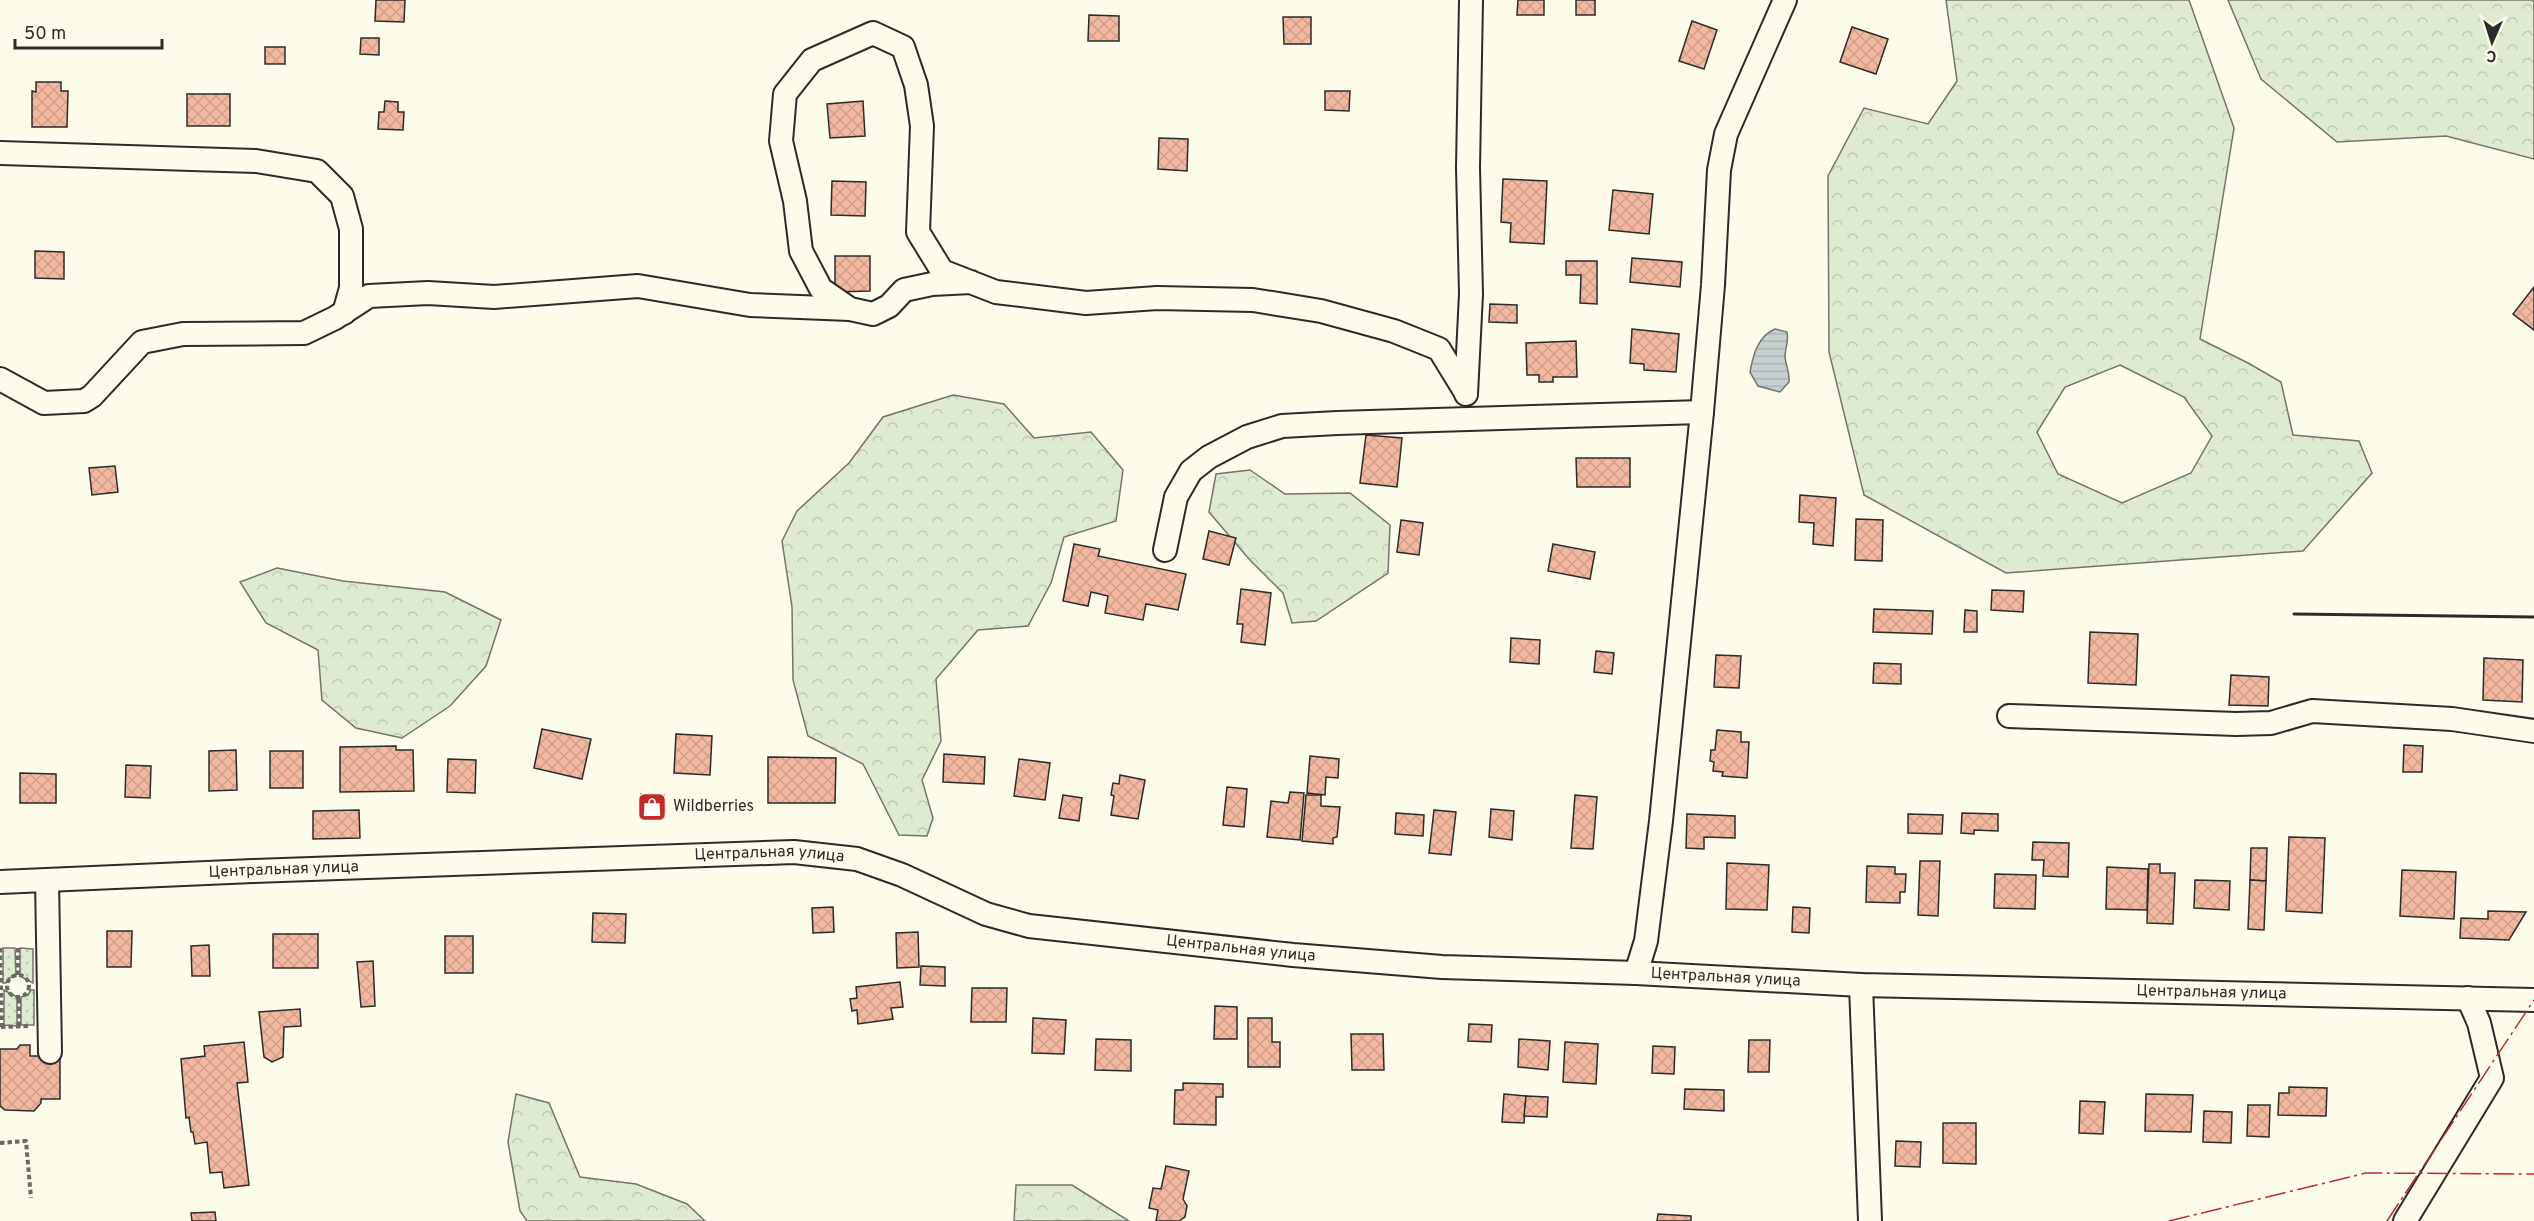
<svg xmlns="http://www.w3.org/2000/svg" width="2534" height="1221" viewBox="0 0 2534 1221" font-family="Overpass,sans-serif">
<defs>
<pattern id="grass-dots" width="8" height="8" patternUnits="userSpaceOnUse" patternTransform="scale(1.5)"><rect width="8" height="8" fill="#deebd1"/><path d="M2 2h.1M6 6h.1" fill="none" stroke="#bfcab4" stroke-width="1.8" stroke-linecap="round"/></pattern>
<pattern id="forest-crowns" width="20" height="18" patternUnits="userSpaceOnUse" patternTransform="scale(1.5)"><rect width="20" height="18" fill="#deebd1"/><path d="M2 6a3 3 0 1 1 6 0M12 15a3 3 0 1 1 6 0" fill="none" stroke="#bfcab4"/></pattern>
<pattern id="water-rules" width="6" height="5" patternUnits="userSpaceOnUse" patternTransform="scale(1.5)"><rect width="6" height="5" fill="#c7d0d0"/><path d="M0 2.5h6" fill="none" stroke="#abb3b3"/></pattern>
<pattern id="building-cross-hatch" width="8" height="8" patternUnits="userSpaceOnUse" patternTransform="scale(1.5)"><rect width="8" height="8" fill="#f2b8a0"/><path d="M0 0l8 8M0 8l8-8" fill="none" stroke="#d09e8a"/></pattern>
</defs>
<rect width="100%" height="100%" fill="#fdfbea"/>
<!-- grass -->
<g fill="url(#grass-dots)" stroke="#74746e" stroke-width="1.5">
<path d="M3,948h12l1,28 -7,2 -3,5h-3z"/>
<path d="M20,948l13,1v34l-13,-7z"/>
<path d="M4,990l13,7v29l-13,-1z"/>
<path d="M31,990h3v35h-13v-28l7,-2z"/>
</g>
<!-- forest -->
<g fill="url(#forest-crowns)" stroke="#74746e" stroke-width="1.5" fill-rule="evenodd">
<path d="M1946,0h243l45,128 -34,211 48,24 33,19 12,53 66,6 13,32 -69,78 -297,22 -142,-78 -35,-143 -1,-176 36,-68 64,16 29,-43zM2120,365l64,32 28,39 -21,37 -69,30 -64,-29 -21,-42 28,-45z"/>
<path d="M2228,0h304l2,2v157l-88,-23 -109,6 -76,-63z"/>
<path d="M953,395l51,9 30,34 57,-6 32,38 -7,51 -52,16 -13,46 -23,43 -50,4 -42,49 5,62 -19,39 11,38 -6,18 -28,-1 -36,-71 -55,-28 -15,-56 -1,-73 -10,-66 15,-30 52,-48 34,-46z"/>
<path d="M1250,470l35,24 65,-1 40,32 -2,48 -72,48 -24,2 -9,-30 -34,-34 -40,-47 7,-38z"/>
<path d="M277,568l66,13 102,11 56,28 -15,46 -36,40 -48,32 -46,-10 -34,-28 -4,-50 -52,-27 -26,-41z"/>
<path d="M516,1094l33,9 31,74 56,7 51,20 18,17h-178l-7,-10 -12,-69z"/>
<path d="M1016,1185h56l57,36h-115z"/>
</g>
<!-- water -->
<path fill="url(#water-rules)" stroke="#74746e" stroke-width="1.5" d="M1775,329l12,3c2,10 -2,16 -2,25 1,9 5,16 4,25l-9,10 -22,-6 -8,-14c3,-17 8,-36 25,-43z"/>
<!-- building -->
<g fill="url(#building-cross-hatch)" stroke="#2b2b2b" stroke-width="1.5">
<path d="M376,0h29l-1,22 -29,-1z"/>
<path d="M1518,0h26v15h-27z"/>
<rect x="1576" y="0" width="19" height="15"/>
<path d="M1089,15l30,1v25h-31z"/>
<path d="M1283,17h28v27h-27z"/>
<path d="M1692,21l25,9 -13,39 -25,-8z"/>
<path d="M1852,27l36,12 -12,35 -36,-12z"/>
<path d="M361,38h18v17l-19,-1z"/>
<rect x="265" y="47" width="20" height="17"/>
<path d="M36,82h25v9h7l-1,36h-35v-36l4,1z"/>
<path d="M1325,91h25l-1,20 -24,-1z"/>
<rect x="187" y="94" width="43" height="32"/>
<path d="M385,101l13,1v10h6l-1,18 -25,-1 1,-17h5z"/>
<path d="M863,101l2,35 -35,2 -3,-34z"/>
<path d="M1159,138l29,1 -1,32 -29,-2z"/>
<path d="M1503,179l44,2 -3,63 -34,-2 1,-19 -10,-1z"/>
<path d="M832,181l34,1 -1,34 -34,-1z"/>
<path d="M1613,190l40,4 -4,40 -40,-4z"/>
<path d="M35,251l29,1v27l-29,-1z"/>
<path d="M835,256h35v35l-35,1z"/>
<path d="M1632,258l50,4 -2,25 -50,-5z"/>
<path d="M1566,261h31v43l-17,-1 1,-28h-15z"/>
<path d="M2534,287v43l-21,-16z"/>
<path d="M1490,304l27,1v18l-28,-1z"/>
<path d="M1632,329l47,5 -3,38 -32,-2v-6l-14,-1z"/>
<path d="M1576,341l1,36h-24v5h-14v-7h-12l-1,-32z"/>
<path d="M1366,435l36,3 -5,49 -37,-4z"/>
<path d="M1576,458h54v29h-53z"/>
<path d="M115,466l3,26 -26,3 -3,-27z"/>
<path d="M1800,495l36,3 -3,48 -20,-2 1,-21 -15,-1z"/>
<path d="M1856,519l27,1 -1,41 -27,-1z"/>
<path d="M1401,520l22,3 -4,32 -22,-3z"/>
<path d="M1209,531l27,7 -7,27 -26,-6z"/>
<path d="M1074,544l26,5 -2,7 88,18 -8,36 -32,-6 -3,16 -38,-7 3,-17 -17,-4 -3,14 -25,-5z"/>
<path d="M1553,544l42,8 -5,27 -42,-8z"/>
<path d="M1241,589l30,4 -6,52 -24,-3 2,-18h-6z"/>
<path d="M1992,590l32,1 -1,21 -32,-2z"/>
<path d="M1874,609l59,2 -1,23 -59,-2z"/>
<path d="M1965,610l12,1v21h-13z"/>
<path d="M2090,632l48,2 -2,51 -48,-2z"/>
<path d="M1511,638l29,2 -1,24 -29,-2z"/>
<path d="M1596,651l18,2 -2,21 -18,-2z"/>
<path d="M1716,655l25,1 -2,32 -25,-1z"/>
<path d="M2484,658l39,2 -1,42 -39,-2z"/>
<path d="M1874,663l27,1v20l-28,-1z"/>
<path d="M2231,675l38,2 -1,29 -39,-1z"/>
<path d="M542,729l49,10 -9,40 -48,-11z"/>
<path d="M1717,730l24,2v10h8l-2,36 -25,-2 1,-4 -10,-1 1,-9 -4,-1 1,-11h4z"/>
<path d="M676,734l36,2 -2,39 -36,-2z"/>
<path d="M2404,745l19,1 -1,26h-19z"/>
<path d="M396,746v4h17l1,41 -74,1v-45z"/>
<path d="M236,750l1,40 -28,1v-40z"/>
<rect x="270" y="751" width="33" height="37"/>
<path d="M944,754l41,3 -1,27 -41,-2z"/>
<path d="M1310,756l29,3 -1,19 -12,-1 -1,18 -18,-2z"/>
<path d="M768,757l68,1 -1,45h-67z"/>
<path d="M448,759l28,1 -1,33 -28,-1z"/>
<path d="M1019,759l31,4 -5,37 -31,-4z"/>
<path d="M126,765l25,1 -1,32 -25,-1z"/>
<path d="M20,773l36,1v29h-36z"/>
<path d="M1120,775l25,5 -7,39 -27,-4 3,-19 -3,-1 2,-12 6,1z"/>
<path d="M1227,787l20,2 -3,38 -21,-2z"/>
<path d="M1290,792l14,1 -4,47 -33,-3 4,-36 17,2z"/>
<path d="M641,794l23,1 -1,24 -23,-1z"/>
<path d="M1063,795l19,3 -3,23 -20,-3z"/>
<path d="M1306,795h15v11l19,1 -3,30 -4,1v6l-31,-3z"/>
<path d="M1575,795l22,2 -4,52 -22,-1z"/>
<path d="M1491,809l23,2 -2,29 -23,-3z"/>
<path d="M359,810l1,28 -47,1v-28z"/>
<path d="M1434,810l22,2 -5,43 -22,-2z"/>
<path d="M1396,813l28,2 -1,21 -28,-2z"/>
<path d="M1962,813l36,1v17l-24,-1v4l-13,-1z"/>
<path d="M1687,814l48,2v22l-31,-1v12l-18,-1z"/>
<path d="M1908,814l35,1 -1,19 -34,-1z"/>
<path d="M2289,837l36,1 -3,75 -36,-2z"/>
<path d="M2033,842l36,1 -1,34 -25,-1 1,-16h-12z"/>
<path d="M2251,848h16l-1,33 -16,-1z"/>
<path d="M1920,861h20l-2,55 -20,-1z"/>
<path d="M1727,863l42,2 -2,45 -41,-1z"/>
<path d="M2149,864h11v9h15l-2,51 -26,-1z"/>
<path d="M1867,866l28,1v7h11l-1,18h-5v11l-34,-1z"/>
<path d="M2107,867l41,2 -1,41 -41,-1z"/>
<path d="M2402,870l54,2 -2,47 -54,-3z"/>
<path d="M1995,874l41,1 -1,34 -41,-1z"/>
<path d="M2195,880l35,1 -1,29 -35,-2z"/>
<path d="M2250,880l16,1 -2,49 -16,-1z"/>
<path d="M833,907l1,25 -21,1 -1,-25z"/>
<path d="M1793,907l17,1 -1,25 -17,-1z"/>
<path d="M2488,911l38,1 -17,28 -49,-2 1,-20 27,1z"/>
<path d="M593,913l33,1 -1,29 -33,-1z"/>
<path d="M107,931h25l-1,36h-24z"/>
<path d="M918,932l1,35 -22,1 -1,-35z"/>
<rect x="273" y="934" width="45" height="34"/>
<rect x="445" y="936" width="28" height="37"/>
<path d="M209,945l1,31h-18l-1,-30z"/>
<path d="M373,961l2,45 -14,1 -4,-45z"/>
<path d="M921,966l24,1v19l-25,-1z"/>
<path d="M900,982l3,25 -12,1 2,11 -35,5 -1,-14 -5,1 -2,-12 7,-1 -1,-11z"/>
<path d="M972,988h35l-1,34h-35z"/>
<path d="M1215,1006l22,1v32h-23z"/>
<path d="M300,1009l1,17 -17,1 -1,30 -11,5 -8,-5 -5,-45z"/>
<path d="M1033,1018l33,2 -2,34 -32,-1z"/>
<path d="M1248,1018h24v24h8v25h-32z"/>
<path d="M1469,1024l23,1 -1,17 -23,-1z"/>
<path d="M1351,1034h32l1,36h-32z"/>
<path d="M1096,1039l35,1v31l-36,-1z"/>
<path d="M1519,1039l31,2 -2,29 -30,-3z"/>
<path d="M1749,1040h21l-1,32h-21z"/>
<path d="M244,1042l4,40 -11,1 12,102 -25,3 -2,-16 -12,1 -3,-31 -12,2 -2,-12h-2l-2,-15 -3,1 -5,-59 24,-3 -1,-10z"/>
<path d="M1565,1042l33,2 -2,40 -33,-2z"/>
<path d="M20,1045h10v11h30v43h-19v4l-7,8 -29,-1 -5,-4v-57h17z"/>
<path d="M1653,1046l22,1 -1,27 -22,-1z"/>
<path d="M1183,1083l40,1v13h-7v28l-42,-1 1,-34h8z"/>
<path d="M2289,1087l38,1 -1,28 -48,-1 1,-22h10z"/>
<path d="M1685,1089l39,1v21l-40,-2z"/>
<path d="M1504,1094l22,2 -2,27 -22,-1z"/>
<path d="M2146,1094l47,1 -2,37 -46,-1z"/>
<path d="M1526,1096l22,1 -1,20 -23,-1z"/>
<path d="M2080,1101l25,1 -2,32 -24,-1z"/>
<path d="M2248,1105h22l-1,32 -22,-1z"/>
<path d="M2204,1111l28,1 -1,31 -28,-1z"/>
<path d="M1943,1123h33v41l-33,-1z"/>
<path d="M1896,1141l25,1 -1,25 -25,-1z"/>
<path d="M1166,1166l23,5 -6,28 4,7 -2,11 -6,4h-23l2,-11 -9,-2 4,-20 8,1z"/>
<path d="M215,1212l1,9h-24l-1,-8z"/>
<path d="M1658,1214l33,2v5h-34z"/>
</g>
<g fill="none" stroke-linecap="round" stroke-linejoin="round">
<!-- minor casing -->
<g stroke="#2b2b2b" stroke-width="26">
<g id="minor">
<path d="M0,153l256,8 61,10 25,25 9,33v59l-7,25"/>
<path d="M971,282l-39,2 -28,6 -15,16 -16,8 -23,-5 -29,-20 -20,-38 -6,-50 -14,-60 4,-47 27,-34 61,-27 30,14 13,38 6,41 -4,106 24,39 54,21 90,11 71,-5 96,2 68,11 73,20 45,18 27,44"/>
<path d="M0,379l44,24 40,-2 8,-5 50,-54 41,-8 121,-1 31,-15 34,-22 59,-3 66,4 144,-11 112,19 100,4"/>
<path d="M1466,394l5,-100 -3,-126 3,-168"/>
<path d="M1165,550l11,-53 15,-26 18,-14 38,-20 35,-11 55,-3 365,-11"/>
<path d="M2009,716l227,8 35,-1 41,-12 140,8 82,12"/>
<path d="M47,880l3,172"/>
<path id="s1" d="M0,882l253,-11 541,-19 63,7 45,16 84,39 43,12 264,29 149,12 194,6 225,12 673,15"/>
<path d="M1636,973l10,-32 15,-120 41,-409 11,-127 6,-115 7,-36 59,-134"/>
<path d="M1861,985l9,236"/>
<path d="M2405,1221l87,-143 -13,-55 -11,-25"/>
</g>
</g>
<!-- path -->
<g stroke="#6a6964" stroke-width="4" stroke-dasharray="4.5 3" stroke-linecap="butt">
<path d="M0,948l2,79"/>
<path d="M18,948v29"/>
<circle cx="18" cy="986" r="11"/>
<path d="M19,1026v-30"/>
<path d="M1,1027l28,-1"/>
<path d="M0,1143l26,-2 5,57"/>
</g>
<!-- minor -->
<use href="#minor" stroke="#fdfbea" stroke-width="22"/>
<!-- wall -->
<path stroke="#2b2b2b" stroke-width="3" d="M2294,614l240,3"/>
<!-- power -->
<g stroke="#c62828" stroke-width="1.5" stroke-dasharray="21 4.5 3 4.5" stroke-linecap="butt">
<path d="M2169,1221l197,-48 168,1"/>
<path d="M2387,1221l147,-221"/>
</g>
</g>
<!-- icons -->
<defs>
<g id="shop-square" transform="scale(1.5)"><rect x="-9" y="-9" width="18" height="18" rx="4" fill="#c62828" stroke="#fdfbea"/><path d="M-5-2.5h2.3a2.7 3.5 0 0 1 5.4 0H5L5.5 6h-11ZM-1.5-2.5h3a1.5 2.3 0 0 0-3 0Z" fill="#fff"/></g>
</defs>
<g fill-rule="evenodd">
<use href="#shop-square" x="652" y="807"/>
</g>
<g text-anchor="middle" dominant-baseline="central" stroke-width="4.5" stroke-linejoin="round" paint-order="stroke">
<!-- poi labels -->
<g font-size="16" fill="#2b2b2b" stroke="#fdfbea" text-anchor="start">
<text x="673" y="807">Wildberries</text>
</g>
<!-- street labels -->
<g font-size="16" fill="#2b2b2b" stroke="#fdfbea">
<text stroke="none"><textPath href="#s1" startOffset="770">Центральная улица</textPath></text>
<text stroke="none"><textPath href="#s1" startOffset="284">Центральная улица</textPath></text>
<text stroke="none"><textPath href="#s1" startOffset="1256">Центральная улица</textPath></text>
<text stroke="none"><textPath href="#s1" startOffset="1742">Центральная улица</textPath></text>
<text stroke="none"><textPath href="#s1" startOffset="2228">Центральная улица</textPath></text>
</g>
</g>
<!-- north arrow -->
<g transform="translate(2492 42) rotate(183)" stroke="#fdfbea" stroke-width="4.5" paint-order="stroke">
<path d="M0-4.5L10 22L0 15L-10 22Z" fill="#2b2b2b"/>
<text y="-9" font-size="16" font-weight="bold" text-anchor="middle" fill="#2b2b2b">С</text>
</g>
<!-- scale -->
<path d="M15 39v9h147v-9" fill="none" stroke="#2b2b2b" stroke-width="3"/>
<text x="24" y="39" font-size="18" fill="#2b2b2b" stroke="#fdfbea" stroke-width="4.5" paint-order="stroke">50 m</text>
</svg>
